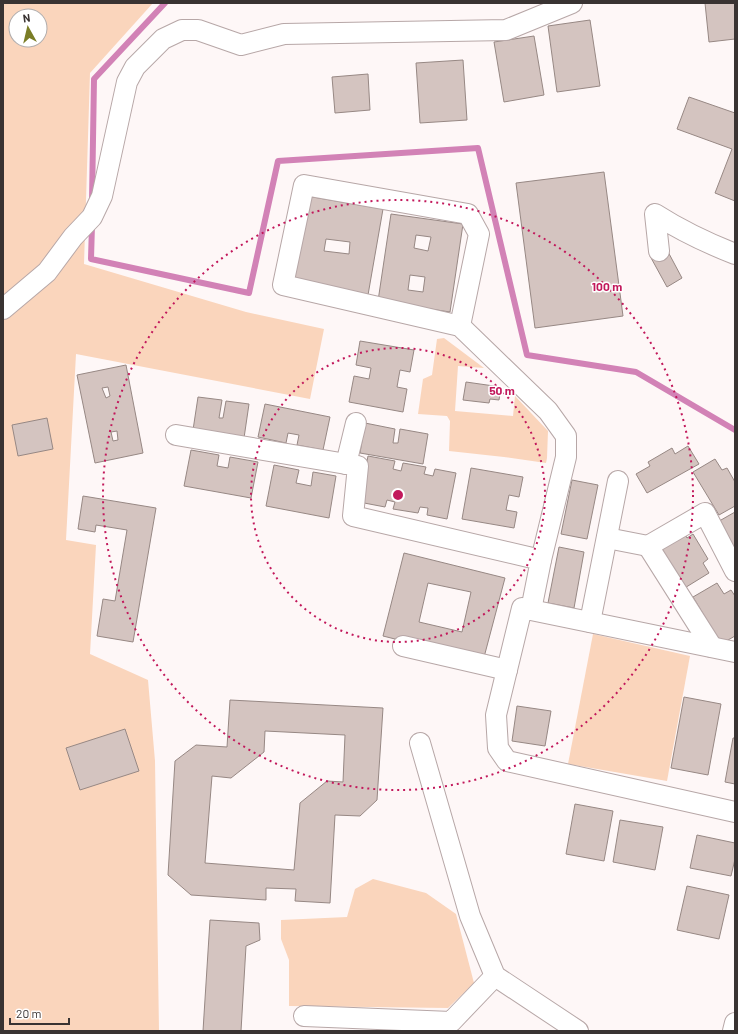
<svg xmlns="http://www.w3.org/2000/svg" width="738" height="1034" viewBox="0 0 738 1034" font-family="Barlow,sans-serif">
<rect width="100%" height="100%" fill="#fef7f7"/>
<!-- green -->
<g fill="#fad5bc" fill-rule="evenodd">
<path d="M3,3h150l-63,70 -6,191 162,48 78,17 -14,70 -234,-45 -10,186 30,5 -6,109 58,26 7,81 4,270h-156zM16,16h24v24h-24z"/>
<path d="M444,338l40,30 -26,-2 -3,45 58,5 2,-20 33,35 -1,27 -1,5 -42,-6 -55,-6 1,-30 -3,-5 -29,-2 5,-35 9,-4 5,-36z"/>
<path d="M593,634l97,22 -23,125 -99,-17z"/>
<path d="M373,879l53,14 30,21 18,69 -26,25 -159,-2v-46l-8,-21v-19l66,-3 8,-28z"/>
</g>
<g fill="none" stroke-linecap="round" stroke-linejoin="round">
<!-- stream -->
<g stroke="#d282b6" stroke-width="6">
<path d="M92,200l2,-121 71,-76"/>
<path d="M92,225l-1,34 158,34 29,-132 200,-13 49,207 109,17 99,58"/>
</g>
</g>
<!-- building -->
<g fill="#d4c4c0" stroke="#978884" fill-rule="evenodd">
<path d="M705,3h30v36l-26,3z"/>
<path d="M590,20l10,66 -43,6 -9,-66z"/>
<path d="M534,36l10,59 -40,7 -10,-60z"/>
<path d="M463,60l4,60 -47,3 -4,-60z"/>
<path d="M368,74l2,36 -35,3 -3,-36z"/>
<path d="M689,97l46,16v88l-20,-8 17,-44 -55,-20z"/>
<path d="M604,172l19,144 -88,12 -19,-145z"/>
<path d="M307,196l76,13 -15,86 -77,-13zM326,239l24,3 -1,12 -25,-3z"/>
<path d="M391,214l72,10 -13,88 -72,-11zM416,235l15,2 -3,14 -14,-3zM410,275l15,2 -2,15 -15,-2z"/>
<path d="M666,248l16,30 -15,9 -17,-31z"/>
<path d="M360,341l54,9 -4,22 -10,-2 -3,17 10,2 -4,23 -54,-10 5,-26 15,3 2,-11 -15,-3z"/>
<path d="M126,365l17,88 -48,10 -18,-88zM108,387l2,9 -4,2 -4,-10zM117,431l1,9 -5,1 -2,-9z"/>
<path d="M466,382l35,5 -2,13 -9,-1 -1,4 -26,-3z"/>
<path d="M198,397l24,3 -3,18h4l3,-17 23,3 -5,34 -51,-8z"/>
<path d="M265,404l65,13 -7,33 -26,-5 2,-10 -11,-2 -2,10 -28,-6z"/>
<path d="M47,418l6,31 -35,7 -6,-31z"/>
<path d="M365,423l30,6 -2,14h5l2,-14 28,5 -5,30 -63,-11z"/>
<path d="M688,446l11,18 -52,29 -11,-19 14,-8 -2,-4 24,-14 3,6z"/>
<path d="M191,450l28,5 -2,11 11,2 2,-11 28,5 -7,36 -67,-12z"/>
<path d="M368,456l27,5 -2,8 8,2 2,-8 23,4 -2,7 9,2 2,-7 21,4 -9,46 -20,-4 1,-7 -8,-1 -2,6 -25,-4 2,-7 -8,-2 -2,7 -26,-5z"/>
<path d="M715,459l7,11 5,-2 8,14v24l-16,9 -26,-43z"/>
<path d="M274,465l25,5 -3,13 15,3 2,-14 23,4 -7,42 -63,-12z"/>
<path d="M471,468l52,9 -4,20 -10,-2 -3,15 11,2 -3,16 -52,-9z"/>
<path d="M572,480l26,5 -11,54 -26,-5z"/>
<path d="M83,496l73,12 -23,134 -36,-6 6,-37 12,2 12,-71 -31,-5 -1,7 -17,-3z"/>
<path d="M735,512v48l-21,-36z"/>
<path d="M680,525l7,13 6,-4 15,25 -5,4 6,10 -26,16 -29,-49z"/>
<path d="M559,547l25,5 -10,56 -26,-5z"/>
<path d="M404,553l101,25 -22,83 -100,-25zM428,583l43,9 -9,40 -43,-10z"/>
<path d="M717,583l7,11 7,-4 4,6v40l-14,8 -28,-47z"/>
<path d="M684,697l37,7 -13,71 -37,-7z"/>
<path d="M230,700l153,8 -6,92 -17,16 -25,-1 -5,88 -35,-2 1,-12 -30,-1v12l-75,-5 -23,-20 7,-114 21,-16 31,2zM265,731l80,4 -2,47 -16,-1 -27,22 -6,67 -89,-7 7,-87 19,2 33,-26z"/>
<path d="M517,706l34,5 -6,35 -33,-5z"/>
<path d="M125,729l14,42 -59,19 -14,-42z"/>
<path d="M733,738h2v46l-10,-2z"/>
<path d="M575,804l38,7 -9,50 -38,-7z"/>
<path d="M620,820l43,7 -8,43 -42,-8z"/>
<path d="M697,835l38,8v16l-4,17 -41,-8z"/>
<path d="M687,886l42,9 -10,44 -42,-9z"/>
<path d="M210,920l49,3 1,17 -14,6 -5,85h-38z"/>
</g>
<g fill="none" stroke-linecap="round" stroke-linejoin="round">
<!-- minor casing -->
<g stroke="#b7a7a7" stroke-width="22">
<g id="minor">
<path d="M659,251l-4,-37c25,16 52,29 80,40"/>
<path d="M3,309l44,-37 26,-35 19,-20 10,-21 25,-114 8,-15 28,-28 19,-9h16l43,15 43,-11 222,-4 66,-27"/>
<path d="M460,326l-177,-41 21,-100 164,29 11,20 -19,92 88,85 18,25v21l-25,103"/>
<path d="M176,435l182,31 -5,50 188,44 -10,50 -9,-2 -26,107 2,33 9,13 228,51"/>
<path d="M346,464l10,-41"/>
<path d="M607,538l41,8"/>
<path d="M531,610l204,42"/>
<path d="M590,622l28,-141"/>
<path d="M403,646l104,24"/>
<path d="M712,647l-64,-101 57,-33 30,58"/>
<path d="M420,743l50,173 25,60 83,55"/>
<path d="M304,1016l147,6 44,-46"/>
<path d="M733,1031l2,-8"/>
</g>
</g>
<!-- minor -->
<use href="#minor" stroke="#fff" stroke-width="20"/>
</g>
<!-- distance rings -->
<g fill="none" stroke="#c2185b" stroke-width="2" stroke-dasharray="2 4">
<circle cx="398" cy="495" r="147"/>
<circle cx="398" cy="495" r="295"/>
</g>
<circle cx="398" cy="495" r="6" fill="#c2185b" stroke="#fff" stroke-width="2"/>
<g font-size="12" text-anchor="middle" font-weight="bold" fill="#c2185b" stroke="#fff" stroke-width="3" stroke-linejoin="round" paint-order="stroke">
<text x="607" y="291">100 m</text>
<text x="502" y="395">50 m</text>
</g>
<!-- border -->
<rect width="738" height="1034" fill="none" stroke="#393332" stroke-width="8"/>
<!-- north arrow -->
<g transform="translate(28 28) rotate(352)"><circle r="19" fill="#ffffff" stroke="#b0adad"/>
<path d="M0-3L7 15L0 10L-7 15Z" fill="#7a7d26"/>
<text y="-6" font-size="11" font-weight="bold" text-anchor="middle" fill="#393332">N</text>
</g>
<!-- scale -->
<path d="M10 1018v6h59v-6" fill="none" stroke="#393332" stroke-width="2"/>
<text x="16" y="1018" font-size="12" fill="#393332" stroke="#ffffff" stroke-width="3" paint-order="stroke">20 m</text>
</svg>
